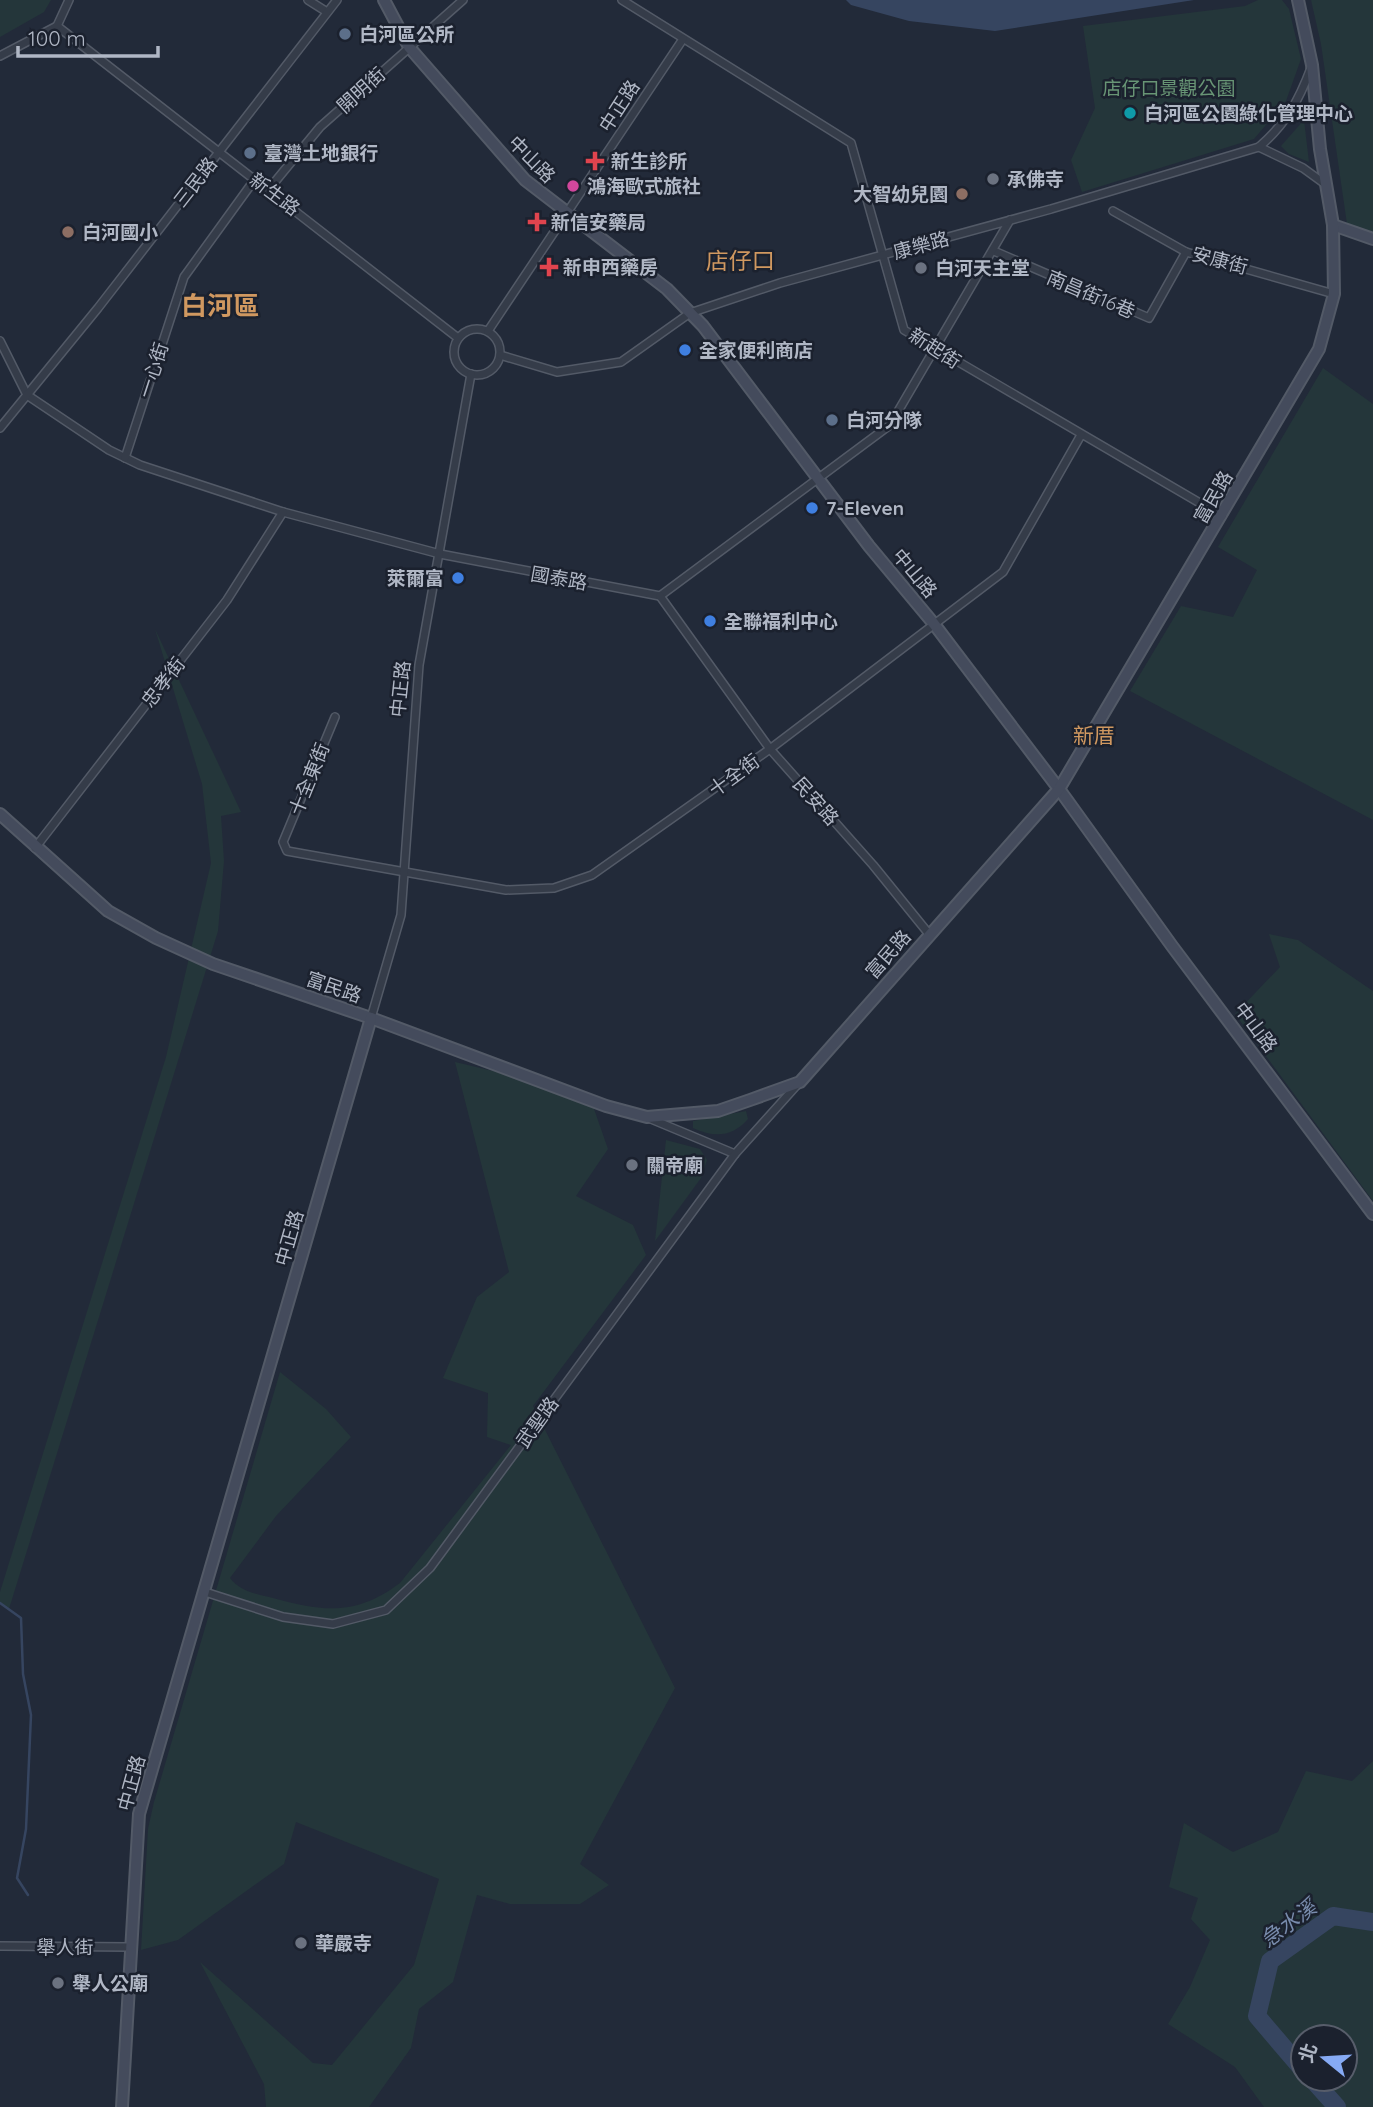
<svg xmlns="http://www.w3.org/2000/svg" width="1373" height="2107" viewBox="0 0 1373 2107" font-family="Quicksand,'Noto Sans TC',sans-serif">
<rect width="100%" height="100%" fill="#222a39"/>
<!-- green -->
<g fill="#24363a" fill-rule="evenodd">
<path d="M0,0h51l-7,12 -44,25z"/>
<path d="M1258,0h24l7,9 12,50 -15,42 -32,38 -172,53 -11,-32 24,-52 -12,-82 162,-20z"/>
<path d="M1311,0h62v243l-24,-5 -28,-194z"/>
<path d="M1304,120l5,42 -20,-8 -8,-8z"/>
<path d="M1323,368l50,36v416l-243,-129 51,-85 52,11 24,-47 -39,-23z"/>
<path d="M155,629l86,183 -20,4 3,45 -6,70 -209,678 -9,-6v-11l166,-535 45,-194 -9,-79z"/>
<path d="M1269,934l29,6 75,51v210l-138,-187 45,-47z"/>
<path d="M455,1062l85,20 53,24 15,43 -32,47 57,29 13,30 -113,151 142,282 -95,176 29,21 -29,19h-70l-33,-9 -24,87 -34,27 -8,39 -42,59h-103l-2,-23 -64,-122 113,101 19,2 82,-100 25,-86 -143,-57 -12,42 -106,76 -37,10 7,-121 6,-27 126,-430 46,37 25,28 -75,79 -46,62c11,14 26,16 43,20 51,14 83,18 127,-15l111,-138 -24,-8 1,-44 -45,-15 34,-81 32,-25z"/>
<path d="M746,1111l2,8c-16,18 -33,19 -55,9v-7z"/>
<path d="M666,1140l34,9 7,11 -6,18 -46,63z"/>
<path d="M1373,1761v346h-109l-29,-40 -67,-43 22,-37 20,-47 -19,-21 7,-21 -29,-11 15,-64 49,29 45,-20 28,-61 46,10zM1303,2037h42v42h-42z"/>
</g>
<!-- water -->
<path fill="#364560" d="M846,0h348l-199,31 -86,-10 -58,-16z"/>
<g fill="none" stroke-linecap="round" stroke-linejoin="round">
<!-- stream -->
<path stroke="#364560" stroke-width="2.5" d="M0,1603l21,15 2,56 8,41 -5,114 -9,49 11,17"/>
<!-- river -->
<g stroke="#364560" stroke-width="18">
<path d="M1303,2070l-46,-54 13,-55 63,-45 40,6"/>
<path d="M1312,2079l25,28"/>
</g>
<!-- street casing -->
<g stroke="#535a67" stroke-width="10">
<g id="street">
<path d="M308,0l19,12"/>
<path d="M622,0l229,143 53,187 318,186"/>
<path d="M57,26l401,312"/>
<path d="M0,56l57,-30 12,-26"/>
<path d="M1259,147l44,21 22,16"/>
<path d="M269,189l51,-62 143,-127"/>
<path d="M1113,211l73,41 148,42"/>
<path d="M994,251l155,67 37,-66"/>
<circle cx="477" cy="352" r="23"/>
<path d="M488,331l195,-292"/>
<path d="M0,341l27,54 82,55 31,15 143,47 157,42 220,42 230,-171 120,-205"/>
<path d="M500,355l57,17 64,-10 69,-49 90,-30 271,-74 208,-62c27,-23 40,-47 52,-79"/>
<path d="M0,428l98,-120 239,-308"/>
<path d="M125,458l59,-181 71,-98"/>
<path d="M660,596l110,153 103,116 56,69"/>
<path d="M335,717l-52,125 4,9 219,39 48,-2 38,-13 178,-126 233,-177 78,-137"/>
<path d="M35,848l192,-248 56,-88"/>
<path d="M371,1018l30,-103 18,-250 52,-291"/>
<path d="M651,1119l84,35"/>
<path d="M205,1592l78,25 50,7 53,-14 44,-42 305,-414 62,-69"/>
<path d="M0,1946l130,1"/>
</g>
</g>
<!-- secondary casing -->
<g stroke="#535a67" stroke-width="14">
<g id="secondary">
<path d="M384,0l25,47 116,133 142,109 36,37 166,220 65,78 125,165 113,157 201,268"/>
<path d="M1333,225l40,14"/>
<path d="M0,814l108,97 48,27 57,26 158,54 235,88 41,11 71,-6 32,-11 50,-18 259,-293 260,-440 15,-55 -1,-69 -13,-76 -8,-84 -14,-65"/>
<path d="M122,2107l17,-293 232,-796"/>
</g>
</g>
<!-- street -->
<use href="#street" stroke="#353c49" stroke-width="7"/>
<!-- secondary -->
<use href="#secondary" stroke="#444b5c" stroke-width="10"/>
</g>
<!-- markers -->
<g fill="#5c6f8a" stroke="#1b212e" stroke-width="2.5">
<circle cx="345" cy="34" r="7"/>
<circle cx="250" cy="153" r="7"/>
<circle cx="832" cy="420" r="7"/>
</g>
<circle fill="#0f9aa8" stroke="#1b212e" stroke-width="2.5" cx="1130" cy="113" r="7"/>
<g fill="#e0444e" stroke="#1b212e" stroke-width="2.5">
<path d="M591.5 150.5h7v7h7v7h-7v7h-7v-7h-7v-7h7z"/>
<path d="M533.5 211.5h7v7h7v7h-7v7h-7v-7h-7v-7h7z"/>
<path d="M545.5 256.5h7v7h7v7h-7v7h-7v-7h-7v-7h7z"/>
</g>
<g fill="#6b7280" stroke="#1b212e" stroke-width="2.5">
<circle cx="993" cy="179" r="7"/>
<circle cx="921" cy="268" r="7"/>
<circle cx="632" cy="1165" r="7"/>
<circle cx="301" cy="1943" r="7"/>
<circle cx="58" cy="1983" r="7"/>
</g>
<circle fill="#d1479c" stroke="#1b212e" stroke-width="2.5" cx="573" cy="186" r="7"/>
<g fill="#8d6e63" stroke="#1b212e" stroke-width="2.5">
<circle cx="962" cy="194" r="7"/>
<circle cx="68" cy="232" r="7"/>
</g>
<g fill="#3f7fe0" stroke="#1b212e" stroke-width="2.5">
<circle cx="685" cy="350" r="7"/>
<circle cx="812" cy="508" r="7"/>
<circle cx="458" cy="578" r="7"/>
<circle cx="710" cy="621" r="7"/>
</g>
<g text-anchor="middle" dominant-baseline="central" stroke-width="5" stroke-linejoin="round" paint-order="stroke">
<!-- poi labels -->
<g font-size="19" font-weight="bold" fill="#b0b7c5" stroke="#1b212e" text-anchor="start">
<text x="359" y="34">白河區公所</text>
<text x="1144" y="113">白河區公園綠化管理中心</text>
<text x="264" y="153">臺灣土地銀行</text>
<text x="611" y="161">新生診所</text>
<text x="1007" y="179">承佛寺</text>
<text x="587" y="186">鴻海歐式旅社</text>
<text x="948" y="194" text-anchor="end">大智幼兒園</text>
<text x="551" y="222">新信安藥局</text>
<text x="82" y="232">白河國小</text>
<text x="563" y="267">新申西藥房</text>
<text x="935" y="268">白河天主堂</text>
<text x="699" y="350">全家便利商店</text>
<text x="846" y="420">白河分隊</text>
<text x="826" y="508">7-Eleven</text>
<text x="444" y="578" text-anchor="end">萊爾富</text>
<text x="724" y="621">全聯福利中心</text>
<text x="646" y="1165">關帝廟</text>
<text x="315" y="1943">華嚴寺</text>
<text x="72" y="1983">舉人公廟</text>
</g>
<!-- park labels -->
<g font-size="19" fill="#689575" stroke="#1b212e">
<text x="1169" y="88">店仔口景觀公園</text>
</g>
<!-- street labels -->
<g font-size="19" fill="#b0b7c5" stroke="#1b212e">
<text transform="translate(361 90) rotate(-42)">開明街</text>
<text transform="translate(619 106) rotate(-57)">中正路</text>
<text transform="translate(532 159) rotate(45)">中山路</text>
<text transform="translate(195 182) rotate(-52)">三民路</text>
<text transform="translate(275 194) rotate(37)">新生路</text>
<text transform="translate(921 245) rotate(-15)">康樂路</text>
<text transform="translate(1220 260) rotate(15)">安康街</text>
<text transform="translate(1091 294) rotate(23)">南昌街16巷</text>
<text transform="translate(935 348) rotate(33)">新起街</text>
<text transform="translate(153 370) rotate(-72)">一心街</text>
<text transform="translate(1213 497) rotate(-60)">富民路</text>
<text transform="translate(915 573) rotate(50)">中山路</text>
<text transform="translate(559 578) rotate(10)">國泰路</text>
<text transform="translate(163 682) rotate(-52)">忠孝街</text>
<text transform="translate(400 689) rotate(-84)">中正路</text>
<text transform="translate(734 775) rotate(-36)">十全街</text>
<text transform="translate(309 779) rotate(-68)">十全東街</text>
<text transform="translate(816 801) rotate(48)">民安路</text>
<text transform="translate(888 954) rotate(-49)">富民路</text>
<text transform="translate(334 987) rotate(19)">富民路</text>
<text transform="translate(1256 1027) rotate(53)">中山路</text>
<text transform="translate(289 1238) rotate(-74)">中正路</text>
<text transform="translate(537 1422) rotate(-54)">武聖路</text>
<text transform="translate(131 1783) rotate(-75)">中正路</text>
<text x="65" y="1947">舉人街</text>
</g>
<!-- neighbourhood labels -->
<g font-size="21" fill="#d09860" stroke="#1b212e">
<text x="1094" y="735">新厝</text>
</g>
<!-- water labels -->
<g font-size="21" font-style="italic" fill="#798cad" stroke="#1b212e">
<text transform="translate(1288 1923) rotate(-37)">急水溪</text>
</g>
<!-- quarter labels -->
<g font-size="23" fill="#d09860" stroke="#1b212e">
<text x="740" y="260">店仔口</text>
</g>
<!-- district labels -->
<g font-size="26" font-weight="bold" fill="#d09860" stroke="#1b212e">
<text x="220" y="305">白河區</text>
</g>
</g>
<!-- north arrow -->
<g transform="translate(1324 2058) rotate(288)"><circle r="33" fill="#1b212e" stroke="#575d6a" stroke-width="2"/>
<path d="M0-5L12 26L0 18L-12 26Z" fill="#86aaf4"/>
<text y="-10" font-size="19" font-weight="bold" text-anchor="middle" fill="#b0b7c5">北</text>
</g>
<!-- scale -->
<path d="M18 46v10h140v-10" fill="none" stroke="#b0b7c5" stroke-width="3.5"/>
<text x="28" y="46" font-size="21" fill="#b0b7c5" stroke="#1b212e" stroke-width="5" paint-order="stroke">100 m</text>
</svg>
